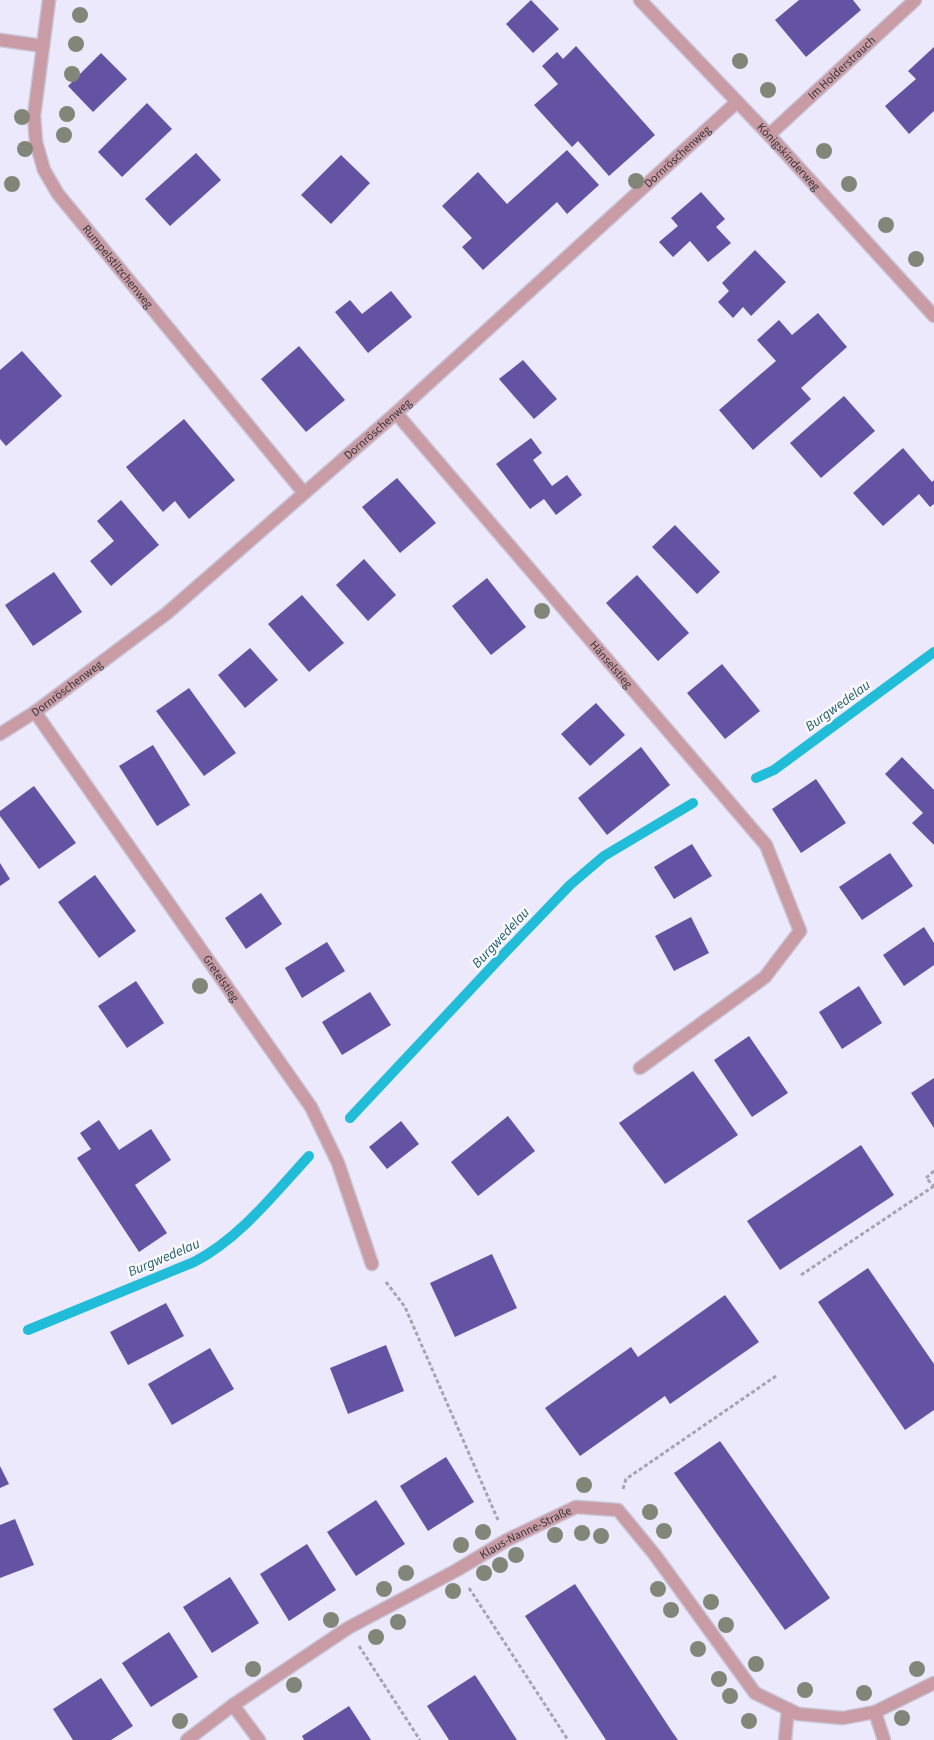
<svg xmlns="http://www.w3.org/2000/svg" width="934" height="1740" viewBox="0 0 934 1740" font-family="'Source Sans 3',sans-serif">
<rect width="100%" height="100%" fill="#ece9fc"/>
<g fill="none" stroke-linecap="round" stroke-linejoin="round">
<!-- stream -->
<g stroke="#21bcd8" stroke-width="10">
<path d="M756,778l18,-8 160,-118"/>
<path d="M350,1118l149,-159 71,-74 34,-29 89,-53"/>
<path d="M28,1330l166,-68c45,-23 81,-69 115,-106"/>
</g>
</g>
<!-- building -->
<g fill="#6453a3">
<path d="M531,0l28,29 -26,24 -27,-29z"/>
<path d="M799,0h54l8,10 -55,47 -31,-37z"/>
<path d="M576,46l79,89 -46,41 -31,-35 -6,6 -38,-42 24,-21 -16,-18 15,-14 6,7z"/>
<path d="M934,47v64l-25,23 -24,-28 31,-27 -8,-8z"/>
<path d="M101,53l26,26 -34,33 -25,-26z"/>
<path d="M147,103l25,26 -50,48 -24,-25z"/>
<path d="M567,150l32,35 -32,29 -10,-12 -74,68 -21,-23 10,-9 -30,-32 36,-34 29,32z"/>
<path d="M196,153l25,27 -51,46 -25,-27z"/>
<path d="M341,155l29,28 -39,41 -30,-29z"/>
<path d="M701,192l24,27 -9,8 15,16 -23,19 -18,-21 -17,16 -14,-15 19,-16 -7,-8z"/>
<path d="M755,250l31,32 -35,34 -8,-9 -10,11 -15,-16 11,-11 -7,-8z"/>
<path d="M391,291l21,26 -44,36 -33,-41 15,-12 12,14z"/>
<path d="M818,313l29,34 -46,41 10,11 -58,51 -34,-40 57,-49 -19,-21 22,-20 13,15z"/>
<path d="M299,346l46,54 -39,32 -45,-53z"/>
<path d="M22,351l40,45 -56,50 -6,-7v-69z"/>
<path d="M523,360l34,39 -23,20 -35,-40z"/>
<path d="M844,396l31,35 -54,47 -31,-35z"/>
<path d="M184,419l51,61 -46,39 -14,-18 -12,11 -37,-45z"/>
<path d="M531,438l11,15 -9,7 19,26 15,-11 15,20 -26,20 -12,-16 -14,10 -34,-45z"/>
<path d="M903,448l29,34 2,-2v24l-4,3 -11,-13 -36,32 -30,-33z"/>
<path d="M397,478l39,45 -36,30 -38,-46z"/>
<path d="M121,500l38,45 -48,41 -21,-25 24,-20 -17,-20z"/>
<path d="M675,525l45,47 -23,22 -45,-47z"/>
<path d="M364,559l32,36 -28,26 -32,-36z"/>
<path d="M54,572l28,40 -49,34 -28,-41z"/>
<path d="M637,575l52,58 -31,28 -52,-58z"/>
<path d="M487,578l39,49 -35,28 -39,-49z"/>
<path d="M302,595l42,48 -35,29 -41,-48z"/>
<path d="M250,648l28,32 -33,28 -27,-33z"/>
<path d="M722,664l38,47 -35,28 -38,-46z"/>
<path d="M189,688l47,65 -32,23 -48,-65z"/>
<path d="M596,703l29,32 -35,31 -29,-32z"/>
<path d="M153,745l37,60 -33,21 -38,-60z"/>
<path d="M641,747l29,38 -63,50 -29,-37z"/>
<path d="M902,757l32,33v55l-22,-22 11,-10 -38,-39z"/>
<path d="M816,779l30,44 -45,30 -29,-44z"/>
<path d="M34,786l42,57 -37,26 -39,-53v-5z"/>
<path d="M692,844l20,32 -38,23 -20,-32z"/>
<path d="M890,853l23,33 -51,34 -23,-33z"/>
<path d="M0,863l10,16 -10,7z"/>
<path d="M95,875l41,56 -37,27 -41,-56z"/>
<path d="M261,893l21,31 -36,25 -21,-31z"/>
<path d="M691,917l18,36 -35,18 -19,-35z"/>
<path d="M924,927l10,16v22l-30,21 -21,-31z"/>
<path d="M327,942l18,29 -43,27 -17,-30z"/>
<path d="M136,981l28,42 -37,25 -29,-42z"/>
<path d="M859,986l23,37 -40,26 -23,-37z"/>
<path d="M370,992l21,33 -49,30 -20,-33z"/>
<path d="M749,1036l39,57 -36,24 -38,-57z"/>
<path d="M693,1071l45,64 -73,49 -46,-61z"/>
<path d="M934,1078v50l-23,-35z"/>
<path d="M508,1116l27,35 -57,45 -27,-34z"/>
<path d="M99,1120l20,30 32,-21 20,31 -36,25 32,48 -28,19 -62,-94 14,-9 -11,-16z"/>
<path d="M401,1121l18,23 -32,25 -18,-22z"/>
<path d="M861,1145l33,50 -114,75 -33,-49z"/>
<path d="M492,1254l25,54 -62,29 -25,-54z"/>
<path d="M868,1268l66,96v46l-29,20 -87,-128z"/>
<path d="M725,1295l34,47 -89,62 -5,-8 -85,60 -35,-48 86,-61 7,10z"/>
<path d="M166,1303l18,33 -56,29 -18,-33z"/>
<path d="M386,1345l18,46 -56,23 -18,-46z"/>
<path d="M210,1348l24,41 -62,36 -24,-41z"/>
<path d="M720,1441l110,157 -45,32 -111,-157z"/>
<path d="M446,1457l28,45 -46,29 -28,-45z"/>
<path d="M0,1466l9,18 -9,4z"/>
<path d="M376,1500l29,44 -49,32 -29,-44z"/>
<path d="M15,1519l19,46 -34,13v-53z"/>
<path d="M307,1544l29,46 -47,31 -29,-47z"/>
<path d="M230,1577l29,46 -47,30 -29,-46z"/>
<path d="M575,1584l98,149 5,7h-72l-81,-124z"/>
<path d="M169,1632l29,45 -47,30 -29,-44z"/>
<path d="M475,1675l15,23 27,42h-68l-7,-11 -15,-23z"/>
<path d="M101,1678l32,48 -22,14h-38l-20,-31z"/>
<path d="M349,1706l22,34h-67l-2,-4z"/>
</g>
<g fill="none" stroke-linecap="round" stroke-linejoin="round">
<!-- service casing -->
<g stroke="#c8c5d6" stroke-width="15">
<g id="service">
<path d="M640,1068l125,-91 35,-46"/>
<path d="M233,1705l26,35"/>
<path d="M875,1712l9,28"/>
<path d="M785,1740l3,-31"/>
</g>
</g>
<!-- minor casing -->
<g stroke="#c8c5d6" stroke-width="15">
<g id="minor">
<path id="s1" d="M49,0l-15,116 2,26 8,28 14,24 246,299"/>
<path id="s2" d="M640,0l129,135 165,181"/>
<path d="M0,40l43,6"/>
<path id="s3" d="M769,135l146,-135"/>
<path id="s4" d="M396,413l370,432 34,86"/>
<path id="s5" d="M35,712l276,395 27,56 34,101"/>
<path id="s6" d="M0,734l35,-22 131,-98 230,-201 341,-311"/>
<path id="s7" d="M187,1740l46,-35 115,-77 109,-58 50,-30 69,-33 42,3 37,45 100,138 43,21 45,4 32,-6 59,-29"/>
</g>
</g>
<!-- path -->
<g stroke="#a6a4b3" stroke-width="3" stroke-dasharray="4 2.5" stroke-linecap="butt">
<path d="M934,1171l-8,7 8,8"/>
<path d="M801,1275l133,-89"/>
<path d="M386,1282l19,25 93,213"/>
<path d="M623,1489l3,-10 150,-103"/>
<path d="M469,1588l99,152"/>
<path d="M359,1646l61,94"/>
</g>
<!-- service -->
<use href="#service" stroke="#c99ba4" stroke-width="12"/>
<!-- minor -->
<use href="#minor" stroke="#c99ba4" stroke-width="12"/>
</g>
<!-- trees -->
<g fill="#818679">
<circle cx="80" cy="15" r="8"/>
<circle cx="76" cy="44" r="8"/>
<circle cx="740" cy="61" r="8"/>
<circle cx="72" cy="74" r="8"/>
<circle cx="768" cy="90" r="8"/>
<circle cx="67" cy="114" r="8"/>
<circle cx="22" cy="117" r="8"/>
<circle cx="64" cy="135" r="8"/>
<circle cx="25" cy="149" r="8"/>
<circle cx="824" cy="151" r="8"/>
<circle cx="636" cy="181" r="8"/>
<circle cx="12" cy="184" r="8"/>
<circle cx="849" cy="184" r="8"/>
<circle cx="886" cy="225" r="8"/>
<circle cx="916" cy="259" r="8"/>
<circle cx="542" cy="611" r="8"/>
<circle cx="200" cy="986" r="8"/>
<circle cx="584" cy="1485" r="8"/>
<circle cx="650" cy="1512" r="8"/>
<circle cx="664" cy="1531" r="8"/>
<circle cx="483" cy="1532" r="8"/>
<circle cx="582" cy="1533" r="8"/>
<circle cx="555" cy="1535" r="8"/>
<circle cx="601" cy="1536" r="8"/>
<circle cx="461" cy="1545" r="8"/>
<circle cx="516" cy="1555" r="8"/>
<circle cx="500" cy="1565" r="8"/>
<circle cx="406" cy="1573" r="8"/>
<circle cx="484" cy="1573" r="8"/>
<circle cx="384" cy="1589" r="8"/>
<circle cx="658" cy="1589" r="8"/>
<circle cx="453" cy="1591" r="8"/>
<circle cx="711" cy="1602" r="8"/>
<circle cx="671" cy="1610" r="8"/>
<circle cx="331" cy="1620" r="8"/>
<circle cx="398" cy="1622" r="8"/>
<circle cx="726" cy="1625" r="8"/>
<circle cx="376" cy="1637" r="8"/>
<circle cx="698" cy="1649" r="8"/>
<circle cx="756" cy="1664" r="8"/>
<circle cx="253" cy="1669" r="8"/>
<circle cx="917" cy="1669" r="8"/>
<circle cx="719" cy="1679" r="8"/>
<circle cx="294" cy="1685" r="8"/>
<circle cx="805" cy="1690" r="8"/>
<circle cx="864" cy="1693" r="8"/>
<circle cx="730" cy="1696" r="8"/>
<circle cx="902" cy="1718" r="8"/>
<circle cx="180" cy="1721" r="8"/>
<circle cx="749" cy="1721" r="8"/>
</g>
<g text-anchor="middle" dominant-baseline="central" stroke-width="5" stroke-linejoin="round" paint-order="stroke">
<!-- street labels -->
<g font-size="12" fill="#37363d" stroke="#f9f9fd">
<text stroke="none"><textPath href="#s3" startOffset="99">Im Holderstrauch</textPath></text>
<text stroke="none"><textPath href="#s6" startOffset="891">Dornröschenweg</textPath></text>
<text stroke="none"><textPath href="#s2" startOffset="216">Königskinderweg</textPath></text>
<text stroke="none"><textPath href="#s1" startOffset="294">Rumpelstilzchenweg</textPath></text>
<text stroke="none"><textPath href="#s6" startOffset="486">Dornröschenweg</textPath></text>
<text stroke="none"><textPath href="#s4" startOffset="331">Hänselstieg</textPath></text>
<text stroke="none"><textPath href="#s6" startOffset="81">Dornröschenweg</textPath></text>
<text stroke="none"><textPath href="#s5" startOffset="325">Gretelstieg</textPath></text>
<text stroke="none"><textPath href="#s7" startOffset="398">Klaus-Nanne-Straße</textPath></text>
</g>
<!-- water labels -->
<g font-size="14" font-style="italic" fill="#255e69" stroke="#f9f9fd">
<text transform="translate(838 706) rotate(-36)">Burgwedelau</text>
<text transform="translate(501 938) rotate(-47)">Burgwedelau</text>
<text transform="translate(164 1258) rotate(-23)">Burgwedelau</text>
</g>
</g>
</svg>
